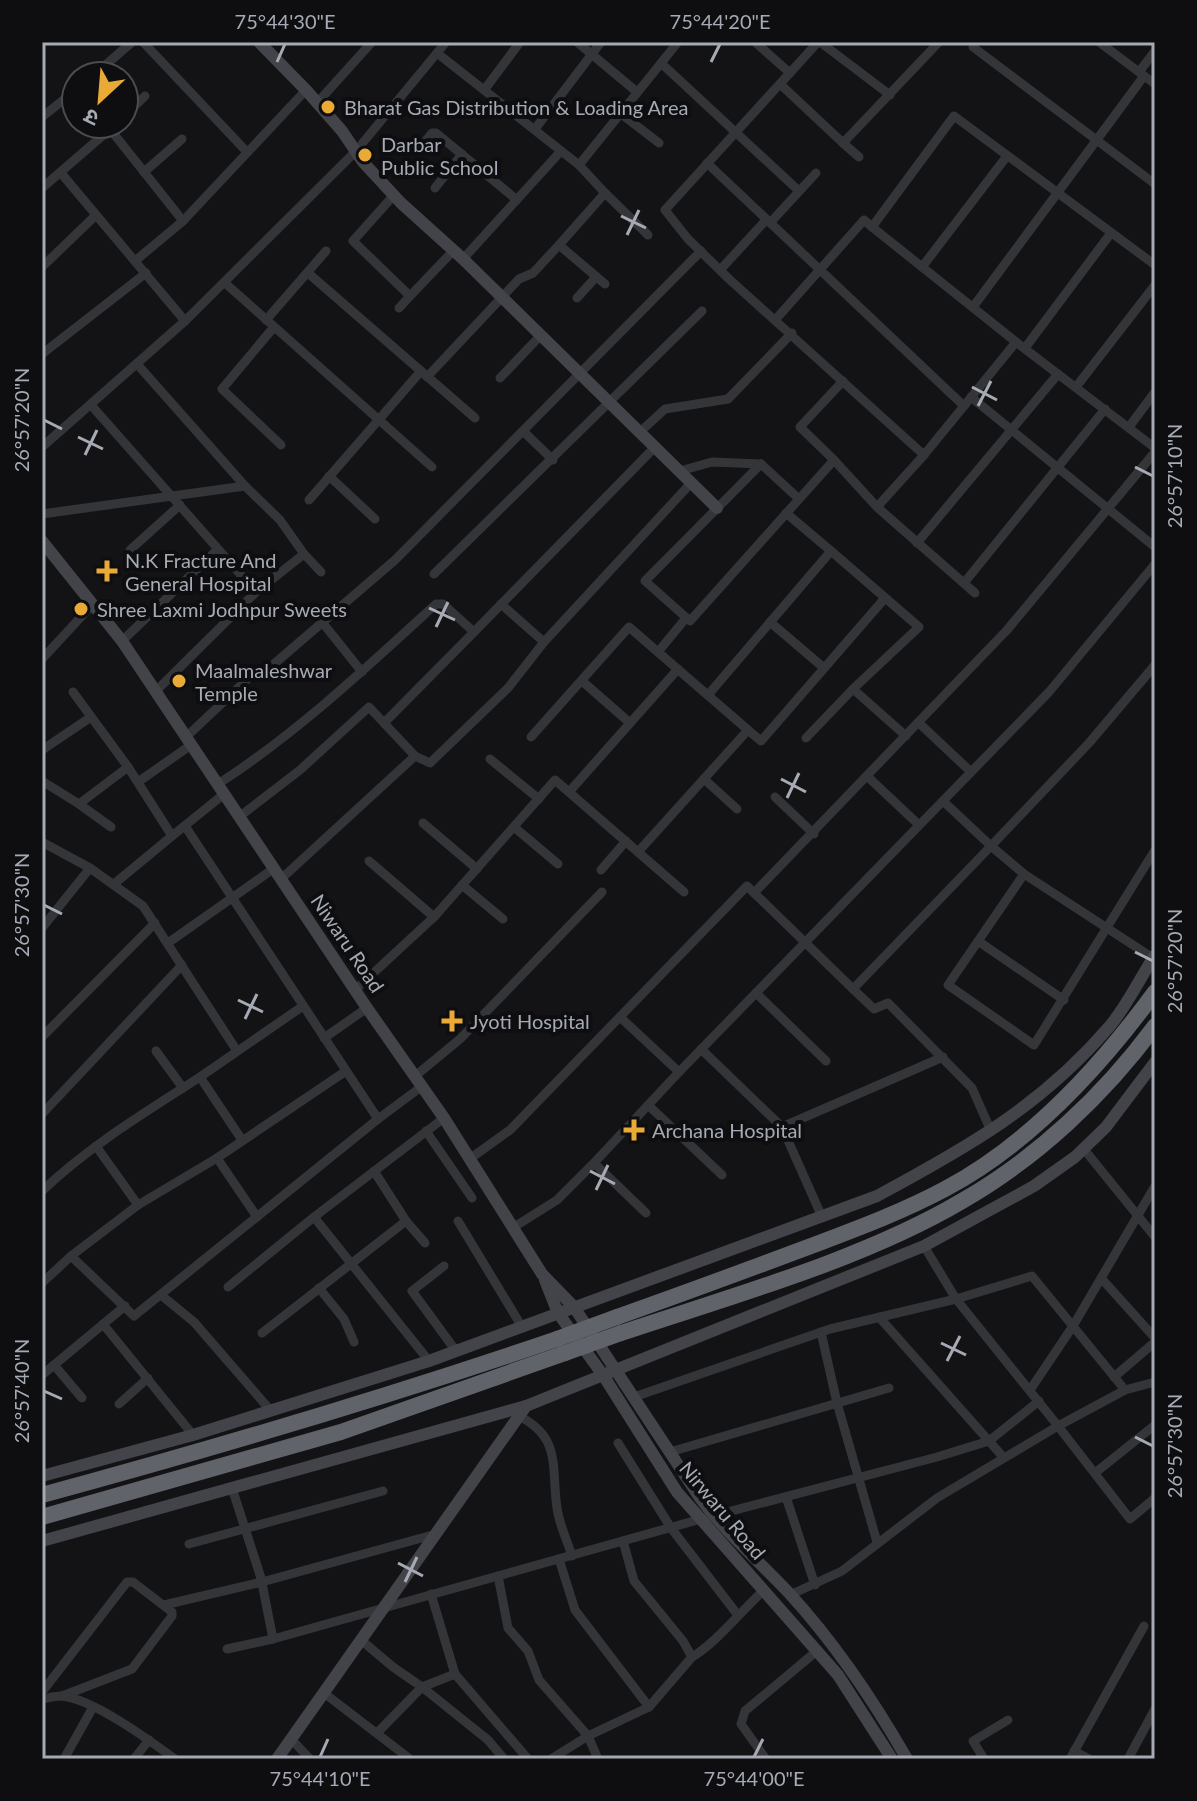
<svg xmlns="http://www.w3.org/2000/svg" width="1197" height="1801" viewBox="0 0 1197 1801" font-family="Lato,'Noto Sans Devanagari',sans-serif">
<rect width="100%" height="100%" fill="#131315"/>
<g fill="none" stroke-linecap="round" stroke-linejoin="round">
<!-- street -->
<g stroke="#343539" stroke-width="9">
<path d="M143,42l104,110"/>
<path d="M577,42l60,50"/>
<path d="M755,42l35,31"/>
<path d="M818,42l-153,168 23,29 41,40 195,176 92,-113 -144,-115 82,-111 201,149"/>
<path d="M820,42l70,53"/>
<path d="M1099,42l56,42"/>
<path d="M973,47l182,137"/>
<path d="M437,53l142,112"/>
<path d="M661,63l138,128"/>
<path d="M1139,72l16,-21"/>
<path d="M93,76l39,-34"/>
<path d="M780,84l63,59 96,-101"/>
<path d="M485,89l35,-47"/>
<path d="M317,103l55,-61"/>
<path d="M620,113l39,30"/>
<path d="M124,116l21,-20"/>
<path d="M42,117l34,-27"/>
<path d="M110,129l73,92"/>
<path d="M535,129l66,-87"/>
<path d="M843,143l16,14"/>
<path d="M419,149l13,-16h4l81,67"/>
<path d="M707,163l257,243"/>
<path d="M144,172l38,-33"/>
<path d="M61,173l124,148"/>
<path d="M42,188l74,-64"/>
<path d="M435,188l27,-34"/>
<path d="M605,193l43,42"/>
<path d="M394,195l-41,46 57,55 44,-46"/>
<path d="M770,223l46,-50"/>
<path d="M463,259l98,-108"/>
<path d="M135,261l48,-40 123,-131"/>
<path d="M42,267l53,-51"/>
<path d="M922,267l85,-111"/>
<path d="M721,269l45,-49"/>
<path d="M308,273l167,145"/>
<path d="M225,283l207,184"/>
<path d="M605,284l-46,-39 46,-52 -26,-28 99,-123"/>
<path d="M577,298l19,-21"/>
<path d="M973,307l171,-231"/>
<path d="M399,308l11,-12"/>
<path d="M776,319l88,-99 8,7"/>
<path d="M266,320l60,-69"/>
<path d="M274,327l-52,62 59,56"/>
<path d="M1016,342l139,106"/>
<path d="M1025,348l86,-115"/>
<path d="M42,354l104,-81"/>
<path d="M427,377l92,-98 14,-6 26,-28"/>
<path d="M500,378l41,-43"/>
<path d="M1076,387l79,-102"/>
<path d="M971,397l184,150"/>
<path d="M91,405l165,187 48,-38 -24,-34 -35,-34 -108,-122"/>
<path d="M1129,427l26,-35"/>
<path d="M523,431l30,29"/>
<path d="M640,432l25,-23 63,-10 64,-66"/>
<path d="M42,447l143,-126 171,-170 90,-109"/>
<path d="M834,460l-34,-33 43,-46"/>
<path d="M680,471l32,-9 49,2"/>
<path d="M329,476l46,43"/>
<path d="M798,498l-37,-34 -116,117 45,40 144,-161 43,47 98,86"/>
<path d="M309,500l112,-129"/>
<path d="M877,507l47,-52"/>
<path d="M786,513l45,38"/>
<path d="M42,514l203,-28"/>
<path d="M917,543l141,-169"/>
<path d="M130,550l50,-45"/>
<path d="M304,554l17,18"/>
<path d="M434,574l268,-263"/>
<path d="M964,583l141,-174"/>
<path d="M501,604l43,38"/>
<path d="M322,622l40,50"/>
<path d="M770,622l54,46"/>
<path d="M122,641l96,-92"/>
<path d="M658,652l28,-34"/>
<path d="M42,659l51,-55"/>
<path d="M582,681l48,42"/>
<path d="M73,692l55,75 44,69 52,-42"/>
<path d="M155,692l101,-100"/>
<path d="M708,695l123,-144 88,76 -66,62 53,47"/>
<path d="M384,723l90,-91"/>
<path d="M919,723l52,49"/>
<path d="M748,730l13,11 124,-143"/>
<path d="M531,737l98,-110 119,103 -110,122"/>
<path d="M185,738l70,-66 5,4 135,-116 306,-309"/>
<path d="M806,738l47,-49"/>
<path d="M42,750l49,-33"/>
<path d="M415,756l15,7 78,-75 36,-46 148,-160"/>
<path d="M490,759l49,40"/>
<path d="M868,777l51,48"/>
<path d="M704,779l33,30"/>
<path d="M42,781l37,23 49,-37"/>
<path d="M138,782l53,-37"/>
<path d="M218,784c79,-51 148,-116 218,-180h7l31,28 181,-185"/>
<path d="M569,792l109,-123"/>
<path d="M775,797l39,37"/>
<path d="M943,801l48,45 98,-103 66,-78"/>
<path d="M79,804l32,23"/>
<path d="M239,817l61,-47 69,-63 46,49 -134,123"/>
<path d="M423,823l54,46"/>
<path d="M185,826l193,293 43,-32"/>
<path d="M514,827l44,37"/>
<path d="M42,842l48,26 53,38 94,145"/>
<path d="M369,861l65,56"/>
<path d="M601,870l25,-29"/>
<path d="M1024,874l-76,111 86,60 121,-195"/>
<path d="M114,884l58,-48"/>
<path d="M462,885l41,34"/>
<path d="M754,893l253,-263 148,-178"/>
<path d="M42,928l48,-60"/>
<path d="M978,941l86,59"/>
<path d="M168,943l105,-74"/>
<path d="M853,989l21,20 14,-6 84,85 19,43"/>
<path d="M355,990l79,-73 121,-137 129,112"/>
<path d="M756,993l70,68"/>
<path d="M620,1017l59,55"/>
<path d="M42,1037l113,-114"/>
<path d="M324,1038l43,-30"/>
<path d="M701,1049l81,78 161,-70"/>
<path d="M156,1051l27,37"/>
<path d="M200,1077l103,-71"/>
<path d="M414,1077l46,-38 142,-147"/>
<path d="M648,1105l74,70"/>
<path d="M42,1114l140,-149"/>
<path d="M782,1127l40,90"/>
<path d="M426,1131l46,67"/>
<path d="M96,1146l42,59"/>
<path d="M1083,1148l72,89"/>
<path d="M217,1158l40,59"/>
<path d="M471,1158l39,-28 237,-244 106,103 138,-143 33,28 129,84"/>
<path d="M594,1163l52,50"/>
<path d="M374,1171l32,50 19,22"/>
<path d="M42,1191c47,-45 104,-79 158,-114l42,63"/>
<path d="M314,1217l115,144"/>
<path d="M458,1221l64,106"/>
<path d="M514,1227l43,-27 37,-37 85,-91 370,-380 106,-128"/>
<path d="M924,1246l32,53 102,127 67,-36 30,-8"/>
<path d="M71,1256l63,60 244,-197"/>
<path d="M444,1266l-32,25 44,60"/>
<path d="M1101,1278l54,60"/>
<path d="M42,1283l29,-27 67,-51 79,-47 129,-87"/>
<path d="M228,1287l86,-70 130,-99"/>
<path d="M319,1288l25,31 10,23"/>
<path d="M161,1295l33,27 77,89"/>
<path d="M879,1317l125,141"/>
<path d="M103,1324l90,111"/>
<path d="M821,1332l16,71 40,139"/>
<path d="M262,1333l144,-112"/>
<path d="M54,1365l28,33"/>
<path d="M42,1375l83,-69"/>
<path d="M1114,1377l41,-35"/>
<path d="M1030,1390l43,-64 82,-140"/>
<path d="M634,1397l196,-68 126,-30 76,-23 93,114"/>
<path d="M119,1404l29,-26"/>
<path d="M519,1416c43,22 32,51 38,92 2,16 10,32 15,48"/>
<path d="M618,1443l53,85 66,86"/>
<path d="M670,1452l219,-64"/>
<path d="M1095,1473l60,-48"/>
<path d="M232,1488l29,90 12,61 428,-120 236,-62 52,-16 50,-40"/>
<path d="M786,1497l29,88"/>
<path d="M623,1541l11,40 49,60 9,16c23,-13 50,-47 72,-67"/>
<path d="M189,1544l194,-53"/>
<path d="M559,1559l16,51 74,97"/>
<path d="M498,1576l10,52 20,23 11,29 49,56 -37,23"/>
<path d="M431,1594l24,80 73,85"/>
<path d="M790,1595l52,-24 95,-73 121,-72 72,93 25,-21"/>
<path d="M164,1605l98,-23 174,-48"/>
<path d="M361,1640l32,27 29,20 33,-13"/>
<path d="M227,1649l46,-10"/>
<path d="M42,1692l85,-110h6l39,30v4l-40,53 -70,27"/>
<path d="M324,1693l86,66"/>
<path d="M42,1699c6,-1 13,-3 19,-3 31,2 88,44 114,63"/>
<path d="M377,1733l45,-46 66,53 16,19"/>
<path d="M291,1739l19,20"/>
<path d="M1074,1751l15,8"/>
<path d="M64,1759l29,-52"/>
<path d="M134,1759l15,-19"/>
<path d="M598,1759l-10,-23 61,-29 43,-50"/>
<path d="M766,1759l-25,-35 4,-13 73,-61"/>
<path d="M984,1759l-11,-18 35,-21"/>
<path d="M1070,1759l74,-133"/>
<path d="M1128,1759l27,-50"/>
</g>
<!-- secondary -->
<g stroke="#424449" stroke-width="12">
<path d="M259,42l47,48 36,41 21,31 38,41 62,56 254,249"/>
<path d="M42,541l80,100 245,367 77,110 98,156 32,33 126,191c26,35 59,63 89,95 44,48 86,110 118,166"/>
<path d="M545,1280l13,33 45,62 74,117 161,183 54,84"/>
<path d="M42,1476l151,-41 236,-74 448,-165c91,-49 164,-90 232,-169 18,-21 31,-49 46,-72"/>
<path d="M42,1541l484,-135 398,-160 110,-60 41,-29 31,-30 49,-65"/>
<path d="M277,1759l249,-353"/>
</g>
<!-- highway -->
<g stroke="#60636a" stroke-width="16">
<path d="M617,1317c65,-23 130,-47 194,-71 45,-17 91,-34 134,-57 83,-44 155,-122 210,-197"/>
<path d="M621,1333c110,-37 241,-73 341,-132 75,-43 142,-106 193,-175"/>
<path d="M42,1495c173,-47 345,-98 515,-156"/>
<path d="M42,1517l299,-85 224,-79"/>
</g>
<!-- highway-bridge -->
<g stroke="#60636a" stroke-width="16">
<path d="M557,1339l60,-22"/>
<path d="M565,1353l56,-20"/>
</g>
</g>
<!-- ticks -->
<path fill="none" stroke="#a5aab4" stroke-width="3" d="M277,62l8,-18M711,62l9,-18M621,216l25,12M627,235l12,-25M972,387l25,13M978,406l13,-25M44,420l18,9M78,437l25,12M85,455l12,-25M1135,467l18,9M429,608l26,12M436,627l12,-25M781,779l25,13M787,798l12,-25M44,905l18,9M1135,952l18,9M238,1000l25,12M245,1019l12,-25M590,1171l25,13M596,1190l12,-25M941,1343l25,12M947,1361l13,-25M44,1391l18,8M1135,1437l18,9M398,1563l25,13M405,1582l12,-25M320,1757l8,-18M754,1757l9,-18"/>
<!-- markers -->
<g fill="#eaab36" stroke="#0e0e10" stroke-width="3">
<circle cx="328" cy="107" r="8"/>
<circle cx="365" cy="155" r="8"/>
<path d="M103 559h8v8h8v8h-8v8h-8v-8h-8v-8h8z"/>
<circle cx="81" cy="609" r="8"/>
<circle cx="179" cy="681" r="8"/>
<path d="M448 1009h8v8h8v8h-8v8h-8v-8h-8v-8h8z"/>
<path d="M630 1118h8v8h8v8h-8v8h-8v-8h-8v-8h8z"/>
</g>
<g text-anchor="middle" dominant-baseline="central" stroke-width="8" stroke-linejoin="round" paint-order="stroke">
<!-- poi labels -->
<g font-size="20" fill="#a5aab4" stroke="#0e0e10" text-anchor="start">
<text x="344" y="107">Bharat Gas Distribution &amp; Loading Area</text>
<text x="381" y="144">Darbar<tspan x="381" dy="23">Public School</tspan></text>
<text x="125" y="560">N.K Fracture And<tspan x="125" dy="23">General Hospital</tspan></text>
<text x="97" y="609">Shree Laxmi Jodhpur Sweets</text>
<text x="195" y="670">Maalmaleshwar<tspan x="195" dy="23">Temple</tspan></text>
<text x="470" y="1021">Jyoti Hospital</text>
<text x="652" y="1130">Archana Hospital</text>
</g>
<!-- street labels -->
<g font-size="20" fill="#a5aab4" stroke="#0e0e10">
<text transform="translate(348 943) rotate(56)">Niwaru Road</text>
<text transform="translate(723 1510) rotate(50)">Nirwaru Road</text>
</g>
</g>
<!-- border -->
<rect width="1197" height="1801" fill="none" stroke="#0e0e10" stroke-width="88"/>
<!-- north arrow -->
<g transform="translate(100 100) rotate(206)"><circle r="38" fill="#0e0e10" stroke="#4a4c52" stroke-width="2"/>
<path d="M0-6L14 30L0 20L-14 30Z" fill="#eaab36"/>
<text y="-12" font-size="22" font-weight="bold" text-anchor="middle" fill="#a5aab4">उ</text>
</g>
<rect x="44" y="44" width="1109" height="1713" fill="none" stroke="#a5aab4" stroke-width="3"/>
<g font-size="20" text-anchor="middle" fill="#a5aab4">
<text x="285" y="29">75°44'30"E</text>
<text x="720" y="29">75°44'20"E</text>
<text transform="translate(22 420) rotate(-90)" y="7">26°57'20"N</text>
<text transform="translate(1175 476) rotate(-90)" y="7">26°57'10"N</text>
<text transform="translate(22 905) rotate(-90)" y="7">26°57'30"N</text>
<text transform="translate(1175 961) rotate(-90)" y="7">26°57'20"N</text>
<text transform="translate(22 1391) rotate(-90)" y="7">26°57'40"N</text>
<text transform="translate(1175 1446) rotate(-90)" y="7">26°57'30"N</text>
<text x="320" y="1786">75°44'10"E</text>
<text x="754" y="1786">75°44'00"E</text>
</g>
</svg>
